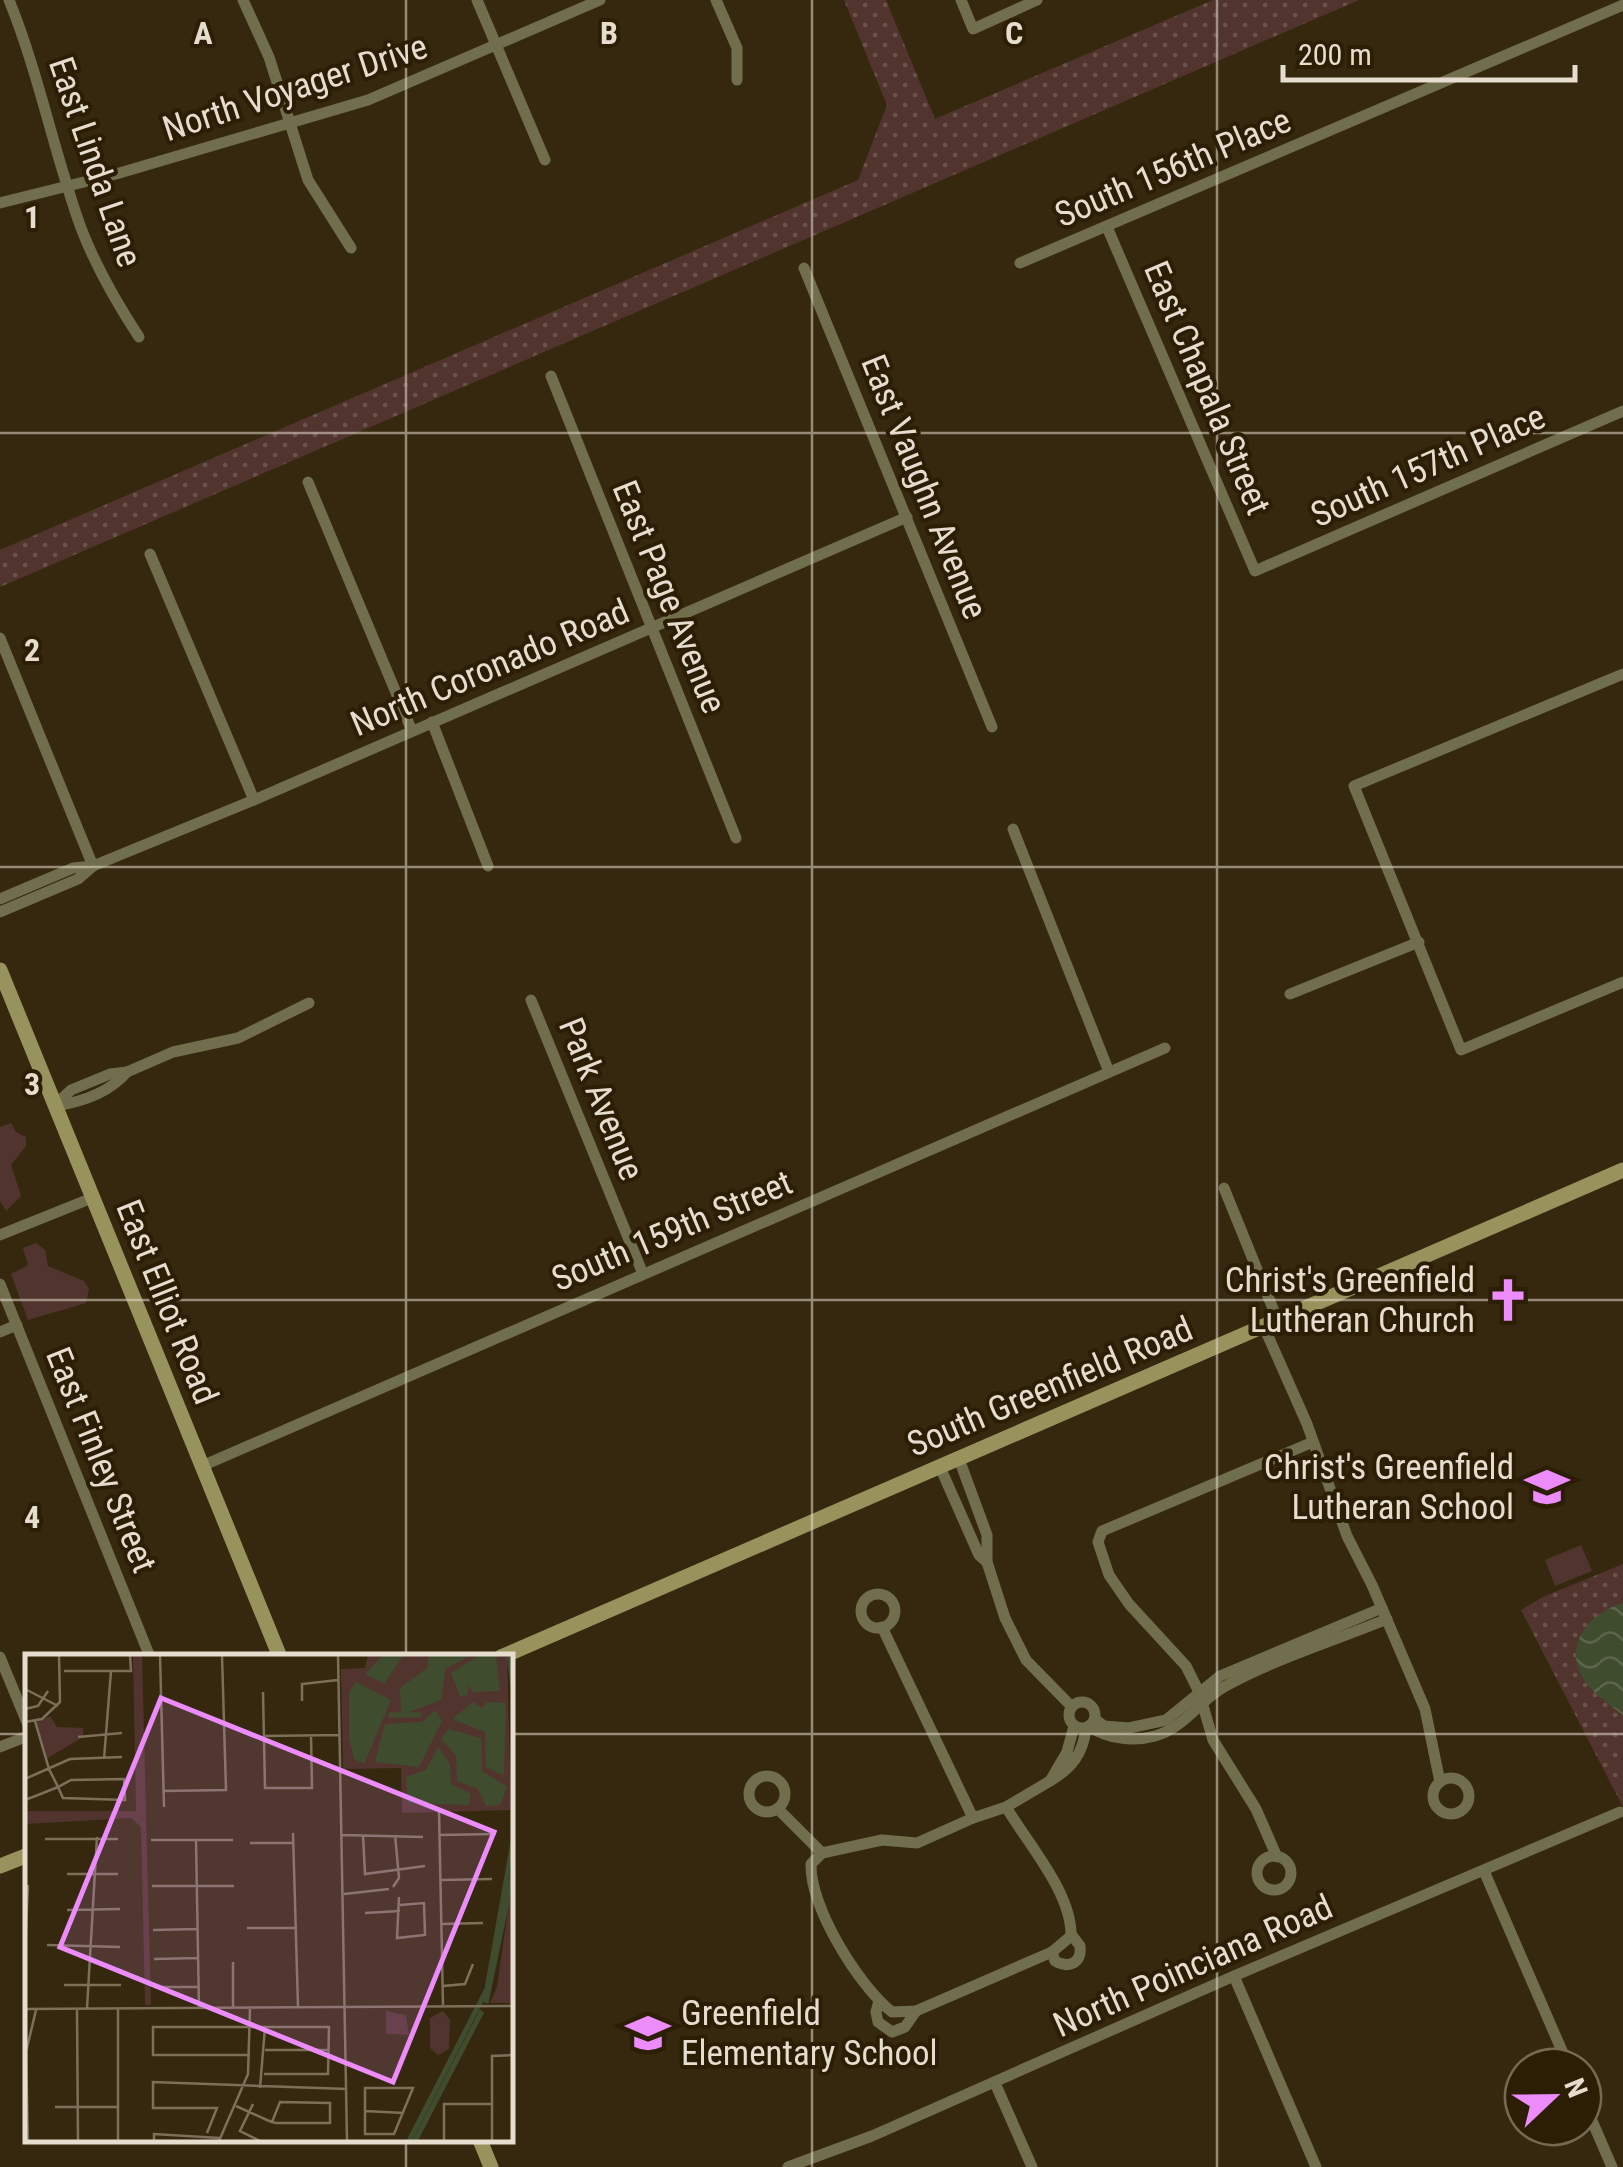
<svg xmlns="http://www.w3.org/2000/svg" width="1623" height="2167" viewBox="0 0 1623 2167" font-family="'Roboto Condensed',sans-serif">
<defs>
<pattern id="park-dots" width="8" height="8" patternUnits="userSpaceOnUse" patternTransform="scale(2.5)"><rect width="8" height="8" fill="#52342e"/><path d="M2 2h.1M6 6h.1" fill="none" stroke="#6b514b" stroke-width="1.8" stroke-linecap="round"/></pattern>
<pattern id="water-waves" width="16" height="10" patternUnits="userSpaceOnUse" patternTransform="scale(2.5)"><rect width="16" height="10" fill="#3f4c2e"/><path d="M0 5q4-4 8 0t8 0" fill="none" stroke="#5b654b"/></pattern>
</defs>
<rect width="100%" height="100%" fill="#36280e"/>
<!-- green -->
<g fill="#52342e">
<path d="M11,1123l5,9 10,5v9l-15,19 10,31 -15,15 -6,-10v-74z"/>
<path d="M36,1243l9,7 3,16 36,15 5,8 -3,14 -58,17 -17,-46 17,-9 -5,-17z"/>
<path d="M1581,1545l11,26 -37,15 -10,-26z"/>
</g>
<!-- park -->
<g fill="url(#park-dots)">
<path d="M844,0h42l49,119 278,-119h146l-1359,587v-37l858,-370 29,-75z"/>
<path d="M1623,1564v243l-102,-197 22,-13z"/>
</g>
<!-- water -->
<path fill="url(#water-waves)" d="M1623,1603v112c-11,-9 -28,-20 -37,-32 -25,-36 1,-69 37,-80z"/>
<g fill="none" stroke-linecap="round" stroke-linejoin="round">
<!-- minor -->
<g stroke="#706e4c" stroke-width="11">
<path d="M9,0c30,74 45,153 72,228 15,39 35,74 58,109"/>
<path d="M243,0l26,57 39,123 43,68"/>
<path d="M477,0l68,160"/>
<path d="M716,0l21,48v32"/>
<path d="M961,0l12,29 64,-29"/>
<path d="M0,203l116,-29 252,-74 232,-100"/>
<path d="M1107,227l148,344 368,-160"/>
<path d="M1020,263l603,-258"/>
<path d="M804,268l188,459"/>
<path d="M551,376l185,462"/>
<path d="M308,482l104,249"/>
<path d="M150,554l104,246"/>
<path d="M0,638l93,228"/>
<path d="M1623,674l-269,112 107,264 162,-68"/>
<path d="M432,722l56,144"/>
<path d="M1013,829l96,243"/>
<path d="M0,899l73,-31 20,-2 161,-66 653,-283"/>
<path d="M0,912l78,-33 15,-13"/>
<path d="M1290,994l129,-52"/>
<path d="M531,1000l112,274"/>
<path d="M54,1106l17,-16 39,-16 17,-2 46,-20 65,-14 71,-35"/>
<path d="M55,1106c27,-4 54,-13 72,-34"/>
<path d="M1224,1188l54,133"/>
<path d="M0,1235l92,-37"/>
<path d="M0,1284l150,373"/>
<path d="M1264,1327l43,97 40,112 25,49 53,124 15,73"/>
<path d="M0,1332l17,-7"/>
<path d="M959,1459l28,76v27l18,56 21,42 46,47"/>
<path d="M202,1466l963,-418"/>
<path d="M940,1467l39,88 8,7"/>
<circle cx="878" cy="1611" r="17"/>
<path d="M882,1627l91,191"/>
<path d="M0,1657l28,68"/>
<circle cx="1082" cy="1715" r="13"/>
<path d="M1095,1719l9,7 25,2 37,-8 54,-44 162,-68"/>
<path d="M1074,1726l-7,26 -17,29c22,-13 33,-27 36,-53"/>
<path d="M1089,1726c18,13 45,16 66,10 29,-8 44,-35 69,-49 50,-28 110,-46 163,-68"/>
<path d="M0,1747l28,-11"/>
<circle cx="767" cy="1794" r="18"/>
<circle cx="1451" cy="1796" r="18"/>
<path d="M1006,1807c22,37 66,86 65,129l-19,16 -136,59 -24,1c-34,-27 -82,-105 -81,-148l11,-11 60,-13 35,3 56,-25 33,-11 44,-26"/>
<path d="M778,1809l44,44"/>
<circle cx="1274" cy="1873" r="17"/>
<path d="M1277,1857l-21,-48 -43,-69 -14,-48 -13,-26 -57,-62 -20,-29 -11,-33 4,-11 211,-89"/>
<path d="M1484,1871l85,196"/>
<path d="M1052,1952l3,9c14,8 27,2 25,-15l-9,-12"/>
<path d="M1234,1976l82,191"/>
<path d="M879,2001l-3,11 2,10 14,10 13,-5 11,-16"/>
<path d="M995,2083l37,84"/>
<path d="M1583,2100l29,67"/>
<path d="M788,2167l84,-31 362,-160 386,-164"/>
</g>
<!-- secondary -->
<g stroke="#98935c" stroke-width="15">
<path d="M0,970l280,687"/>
<path d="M501,1657l1122,-487"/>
<path d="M0,1866l28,-11"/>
<path d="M480,2140l11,27"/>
</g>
</g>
<!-- grid -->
<path fill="none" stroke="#e6ddce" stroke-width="2.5" stroke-opacity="0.55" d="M406,0v1657M812,0v2167M1217,0v2167M0,433h1623M0,867h1623M0,1300h1623M0,1734h28M510,1734h1113M406,2140v27"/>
<!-- icons -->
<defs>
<g id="church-bare" transform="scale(3.45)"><path d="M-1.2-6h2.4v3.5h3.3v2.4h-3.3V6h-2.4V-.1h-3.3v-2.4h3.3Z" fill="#ec8cfb" stroke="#2c1e05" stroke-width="2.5" paint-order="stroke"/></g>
<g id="school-bare" transform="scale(3.45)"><path d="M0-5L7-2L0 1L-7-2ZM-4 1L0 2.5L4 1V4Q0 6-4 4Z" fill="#ec8cfb" stroke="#2c1e05" stroke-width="2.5" paint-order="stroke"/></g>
</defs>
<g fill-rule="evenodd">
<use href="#church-bare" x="1508" y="1300"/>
<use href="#school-bare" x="1547" y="1487"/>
<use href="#school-bare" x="648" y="2033"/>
</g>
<g text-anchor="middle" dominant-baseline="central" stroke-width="8" stroke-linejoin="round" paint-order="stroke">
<!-- street labels -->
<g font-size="35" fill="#e6ddce" stroke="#2c1e05">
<text transform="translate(295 88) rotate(-18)">North Voyager Drive</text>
<text transform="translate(95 162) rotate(71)">East Linda Lane</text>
<text transform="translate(1173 168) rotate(-23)">South 156th Place</text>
<text transform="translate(1207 388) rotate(67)">East Chapala Street</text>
<text transform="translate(1428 466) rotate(-24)">South 157th Place</text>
<text transform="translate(924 487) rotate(68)">East Vaughn Avenue</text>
<text transform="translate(669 597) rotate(68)">East Page Avenue</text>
<text transform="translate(490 668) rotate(-23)">North Coronado Road</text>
<text transform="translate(601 1099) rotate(68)">Park Avenue</text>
<text transform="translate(672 1231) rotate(-23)">South 159th Street</text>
<text transform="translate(167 1302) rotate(68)">East Elliot Road</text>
<text transform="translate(1050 1387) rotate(-23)">South Greenfield Road</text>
<text transform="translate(101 1460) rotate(68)">East Finley Street</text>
<text transform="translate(1193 1966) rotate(-24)">North Poinciana Road</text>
</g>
<!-- poi labels -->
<g font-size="35" fill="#e6ddce" stroke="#2c1e05" text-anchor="end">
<text x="1475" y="1280">Christ's Greenfield<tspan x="1475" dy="40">Lutheran Church</tspan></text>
<text x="1514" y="1467">Christ's Greenfield<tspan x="1514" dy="40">Lutheran School</tspan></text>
<text x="681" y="2013" text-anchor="start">Greenfield<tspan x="681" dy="40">Elementary School</tspan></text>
</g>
</g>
<!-- overview -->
<g transform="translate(25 1654)">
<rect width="488" height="488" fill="#36280e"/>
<path d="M361,357l20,4 3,20 -23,-1zM418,357l7,9 -1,29 -11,6 -8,-7v-30z" fill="#52342e"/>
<path d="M108,1h9l9,350h-6l-4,-178 -10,-9 -106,6v-13h111zM343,1h139l4,155 -109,3 -1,-45 -58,1 -2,-100 24,-1zM25,62l7,11 26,1v9l-37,22 -10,-36zM487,227v122h-22l7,-16z" fill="#52342e"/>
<path d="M358,1h20l-19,29 -19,-10zM404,1h43l-26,13 -5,32 -40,15 -1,-27 27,-20zM455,1h16l4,36 -27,1 -5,-7v10l-8,2 -9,-24zM331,28l35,18 -27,64 -10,-5 -5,-21v-45zM448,48l9,6 5,-6 19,1 -2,73 -18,-9 -1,-35 -33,-13zM410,56l7,11 -23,46 -44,-5 10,-38 37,-2zM423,75l33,9 1,33 25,16 -7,18 -14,1 -8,-17 -21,-8 -1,-25 -15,-17zM413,93l12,17 1,20 20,10 -2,11 -61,-2 -2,-26 20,-7z" fill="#3f4c2e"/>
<path fill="none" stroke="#3f4c2e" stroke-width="5" d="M484,1l4,31M364,61h32M461,349l27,-130M384,487l78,-152 26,-147M390,487l67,-130"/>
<path fill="none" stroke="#7c705b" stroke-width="2.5" d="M1,1v34M135,1l4,152M313,1l9,486M39,17h67l-1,-16M0,35l33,17M238,38l2,96h47l-1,-53M277,47v-17l36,-4M0,55l13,-3 10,-15M0,68l17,-3 18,-17 -1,-47M239,82l75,-1M53,83l44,-4M79,105l7,-88M0,125l45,-20 52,-2M138,137l63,-1 -4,-135M0,146l13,-5 20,-8 13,-7 53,-1 1,21 -62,-2 -5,-11 -9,-18 -14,-48M414,157l4,194M268,179l5,174M317,181l81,2M338,181l2,39 60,-8M415,181l56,-1M20,185h73M126,186h82M171,186l3,168M225,189h44M42,220h51M416,226l51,-1M127,232h82M368,233l6,-9 -4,-43M319,240l45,-5M374,243l-2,41 28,-3 -1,-32 -24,2M42,256l53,-1M340,259l35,-2M417,270l41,-1M222,274h49M128,276l45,-1M22,291l73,2M0,295l3,-64M129,305l45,-1M39,331h57M418,332l22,-2 8,-20M129,333h45M62,354l10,-171M93,354v133M208,354v-46M0,355l488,-3M52,356l1,131M240,396h64M225,401h-97v-28h176l-1,47h-64M235,434l5,-61M340,434h48l-19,46h-29zM228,450l-13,27 20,10M211,452l31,14 5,2 4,1h54v-20l-50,-1 -8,20M30,453h63M340,457l39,2M182,479l10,-25h-64v-26l194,7M3,487l-2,-89 10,-42M129,487v-7l66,4M194,487l29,-67 2,-66M419,487v-37h47M467,487v-85l21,-1"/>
<path fill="#ec8cfb" fill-opacity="0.15" stroke="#ec8cfb" stroke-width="5" d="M136,44l333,134 -101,250 -333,-135z"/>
<rect width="488" height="488" fill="none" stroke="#e6ddce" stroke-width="5"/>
</g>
<g font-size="32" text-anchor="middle" font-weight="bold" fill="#e6ddce" stroke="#2c1e05" stroke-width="8" stroke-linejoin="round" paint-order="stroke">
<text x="203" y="44">A</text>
<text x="609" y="44">B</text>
<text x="1014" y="44">C</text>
<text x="32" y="228">1</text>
<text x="32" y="661">2</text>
<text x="32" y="1095">3</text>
<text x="32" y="1528">4</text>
</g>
<!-- north arrow -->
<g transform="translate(1553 2097) rotate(68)"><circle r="48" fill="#2c1e05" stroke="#766a55" stroke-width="2.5"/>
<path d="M0-8L18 38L0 25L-18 38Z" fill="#ec8cfb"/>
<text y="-15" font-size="28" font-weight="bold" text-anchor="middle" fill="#e6ddce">N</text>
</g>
<!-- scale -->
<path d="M1283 65v15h292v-15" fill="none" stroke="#e6ddce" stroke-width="5"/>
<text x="1298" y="65" font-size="30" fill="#e6ddce" stroke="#2c1e05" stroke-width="8" paint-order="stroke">200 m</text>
</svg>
